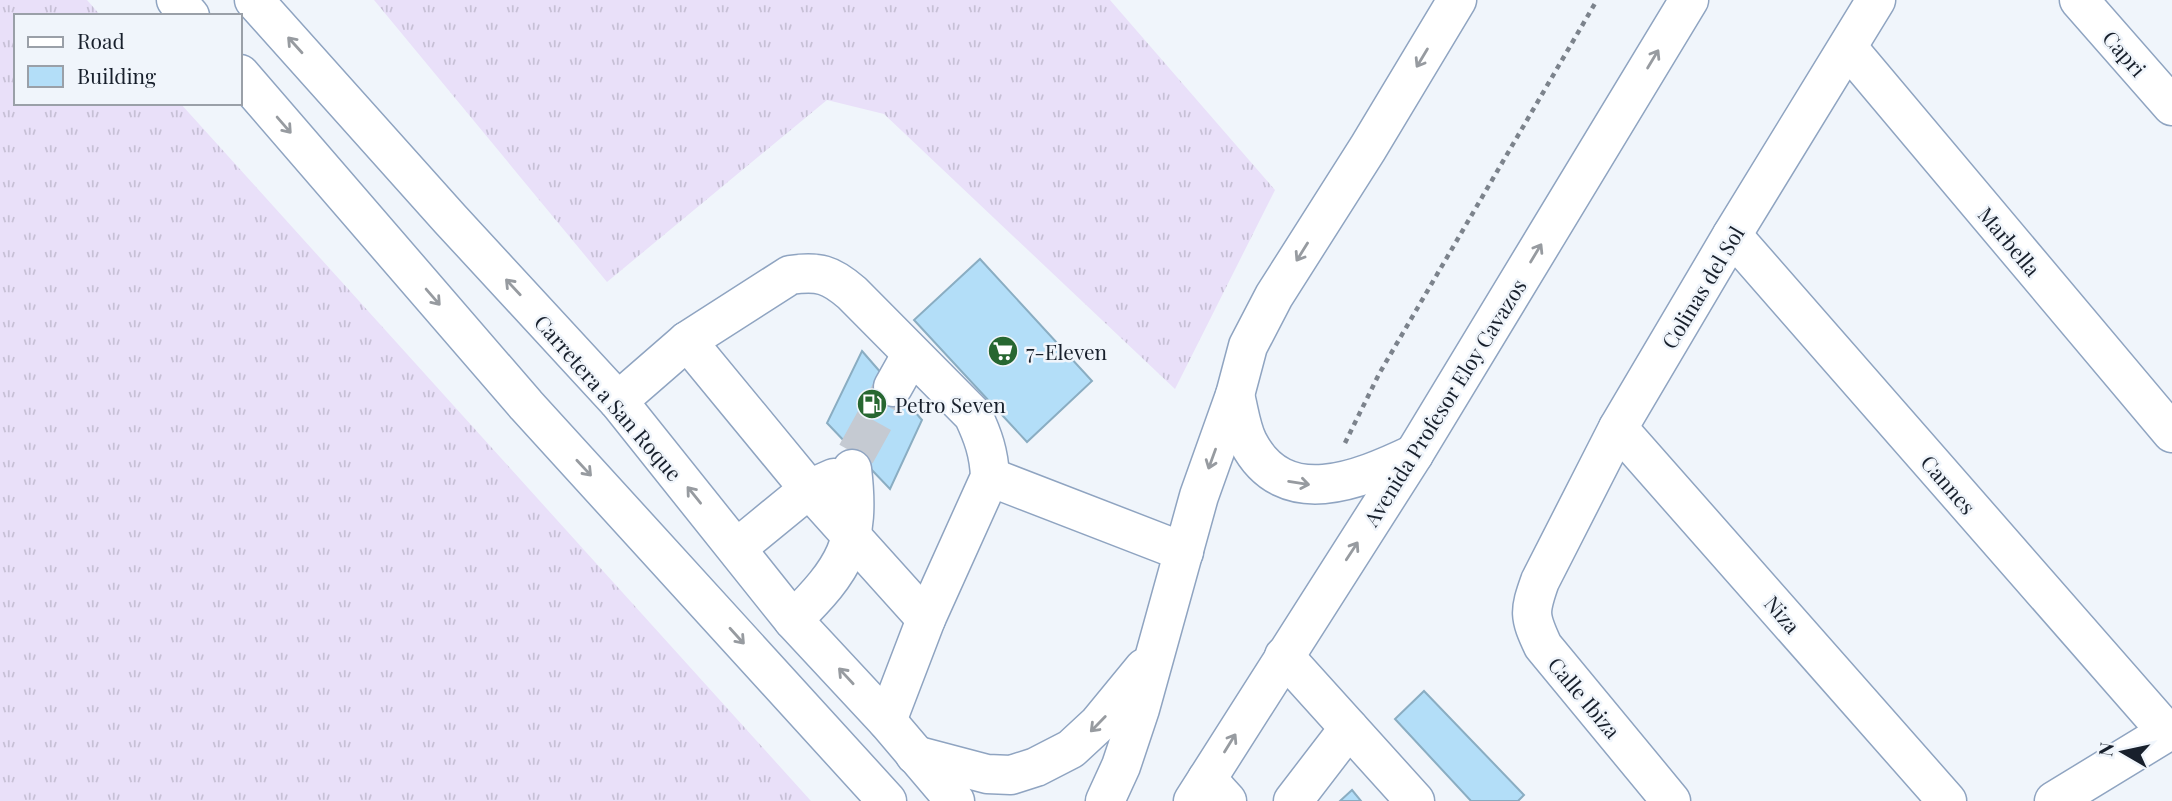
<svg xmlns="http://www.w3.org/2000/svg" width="2172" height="801" viewBox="0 0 2172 801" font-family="'Playfair Display',serif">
<defs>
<pattern id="grass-tufts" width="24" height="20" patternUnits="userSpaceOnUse" patternTransform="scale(1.75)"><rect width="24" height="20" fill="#e9e0f9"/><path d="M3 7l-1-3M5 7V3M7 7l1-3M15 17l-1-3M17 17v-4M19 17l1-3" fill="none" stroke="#c7c0d6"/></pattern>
</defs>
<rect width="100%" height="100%" fill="#f0f5fb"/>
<!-- grass -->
<g fill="url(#grass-tufts)">
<path d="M0,0h87l14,16h-85v87h164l631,698h-811z"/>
<path d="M374,0h736l165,190 -100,199 -291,-275 -57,-14 -220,182z"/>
</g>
<!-- building -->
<g fill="#b3def8" stroke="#8aadc2" stroke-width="2">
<path d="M980,259l112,122 -65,61 -113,-122z"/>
<path d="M862,351l60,69 -32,69 -63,-66z"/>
<path d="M1424,691l100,104 -6,6h-47l-76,-82z"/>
<path d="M1352,790l9,11h-21z"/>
</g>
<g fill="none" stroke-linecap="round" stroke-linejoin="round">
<!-- minor-tunnel -->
<path stroke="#c5cad2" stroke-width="38" stroke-dasharray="38 19" stroke-linecap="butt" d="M856,454l37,-67"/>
<!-- minor casing -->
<g stroke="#8fa4c1" stroke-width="41">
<g id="minor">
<path d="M2079,0l93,106"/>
<path d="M1848,48l324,385"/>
<path d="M1732,235l435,497"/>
<path d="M687,341l122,148 117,130"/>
<path d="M893,387l18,-32"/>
<path d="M618,401l69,-60 103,-66c29,-4 40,-1 62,18l121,122c10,21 16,38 17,62l-64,142 -39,102"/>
<path d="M1618,428l329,373"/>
<path d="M990,477l194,75"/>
<path d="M737,548l72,-59 25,-11"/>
<path d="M793,620c52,-52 68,-76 59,-151"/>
<path d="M1284,656l131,145"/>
<path d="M1207,779l20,22"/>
<path d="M1293,801l56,-73"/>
<path d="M1671,801l-128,-155c-14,-30 -14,-34 -3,-65l78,-153 114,-193 144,-235"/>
<path d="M2054,801l118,-72"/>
</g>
</g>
<!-- major casing -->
<g stroke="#8fa4c1" stroke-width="41">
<g id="major">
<path d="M176,0l14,16"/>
<path d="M254,0l196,219 168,182 175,219 94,101 68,80"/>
<path d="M240,74l286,331 361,396"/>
<path d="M1235,395c4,15 6,33 13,47 36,70 111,38 166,12"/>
<path d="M915,755l72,19 24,1 25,-8 35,-18 27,-25 46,-56"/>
<path d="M1105,801l16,-35 19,-57 59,-213 36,-101 13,-49 26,-50 94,-148 89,-148"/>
<path d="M1193,801l221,-347 275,-454"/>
</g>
</g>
<!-- path -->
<path stroke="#7c838c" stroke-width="4.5" stroke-dasharray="5 5" stroke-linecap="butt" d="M1345,443l34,-69 218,-374"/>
<!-- minor -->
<use href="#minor" stroke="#fff" stroke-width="38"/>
<!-- major -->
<use href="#major" stroke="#fff" stroke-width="38"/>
</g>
<!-- one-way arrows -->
<defs><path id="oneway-shaft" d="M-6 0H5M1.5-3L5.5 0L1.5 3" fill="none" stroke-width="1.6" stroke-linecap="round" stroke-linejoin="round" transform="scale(1.75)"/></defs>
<g stroke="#979ba0">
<use href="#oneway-shaft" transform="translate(295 45) rotate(-132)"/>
<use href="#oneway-shaft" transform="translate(1422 58) rotate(121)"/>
<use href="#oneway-shaft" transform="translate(1653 59) rotate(-59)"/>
<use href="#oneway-shaft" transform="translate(284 125) rotate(49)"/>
<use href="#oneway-shaft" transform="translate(1302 252) rotate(122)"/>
<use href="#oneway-shaft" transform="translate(1536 253) rotate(-59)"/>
<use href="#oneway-shaft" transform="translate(513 287) rotate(-133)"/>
<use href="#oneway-shaft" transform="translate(433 297) rotate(49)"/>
<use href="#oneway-shaft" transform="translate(1212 459) rotate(110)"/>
<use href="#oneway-shaft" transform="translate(584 468) rotate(47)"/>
<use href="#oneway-shaft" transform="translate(1299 483) rotate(9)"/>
<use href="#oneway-shaft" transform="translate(694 495) rotate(-129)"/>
<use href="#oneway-shaft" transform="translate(1352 551) rotate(-57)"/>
<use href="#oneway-shaft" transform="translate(737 636) rotate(48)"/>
<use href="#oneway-shaft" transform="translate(846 676) rotate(-133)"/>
<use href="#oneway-shaft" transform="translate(1098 724) rotate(134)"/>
<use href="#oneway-shaft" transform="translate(1230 743) rotate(-58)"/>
</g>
<!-- icons -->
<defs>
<g id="supermarket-disc" transform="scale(1.575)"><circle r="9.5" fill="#276731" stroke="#f0f5fb"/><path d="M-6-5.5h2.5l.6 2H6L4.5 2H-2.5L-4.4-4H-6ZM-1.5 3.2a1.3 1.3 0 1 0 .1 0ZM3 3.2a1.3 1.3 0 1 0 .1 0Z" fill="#fff"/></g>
<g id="fuel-disc" transform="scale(1.575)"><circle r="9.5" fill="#276731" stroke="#f0f5fb"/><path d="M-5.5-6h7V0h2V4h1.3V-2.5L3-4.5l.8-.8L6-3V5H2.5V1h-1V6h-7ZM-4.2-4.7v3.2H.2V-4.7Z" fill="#fff"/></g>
</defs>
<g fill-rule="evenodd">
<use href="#supermarket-disc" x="1003" y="351"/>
<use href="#fuel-disc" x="872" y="404"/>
</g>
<g text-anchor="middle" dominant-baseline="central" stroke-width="5" stroke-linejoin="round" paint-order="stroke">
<!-- street labels -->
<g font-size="21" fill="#18202c" stroke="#f0f5fb">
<text transform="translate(2125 53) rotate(49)">Capri</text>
<text transform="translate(2010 241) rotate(50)">Marbella</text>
<text transform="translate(1702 287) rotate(-59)">Colinas del Sol</text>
<text transform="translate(609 397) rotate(49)">Carretera a San Roque</text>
<text transform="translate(1444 402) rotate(-58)">Avenida Profesor Eloy Cavazos</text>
<text transform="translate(1949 484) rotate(49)">Cannes</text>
<text transform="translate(1783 614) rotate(49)">Niza</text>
<text transform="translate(1585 697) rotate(50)">Calle Ibiza</text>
</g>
<!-- poi labels -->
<g font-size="21" fill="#18202c" stroke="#f0f5fb" text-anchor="start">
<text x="1026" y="351">7-Eleven</text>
<text x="895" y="404">Petro Seven</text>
</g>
</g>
<!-- legend -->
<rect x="14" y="14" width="228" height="91" fill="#f0f5fb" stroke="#9aa0a8" stroke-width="2"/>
<rect x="28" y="37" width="35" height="10" fill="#ffffff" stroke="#9aa0a8" stroke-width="2"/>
<text x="77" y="49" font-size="21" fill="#18202c">Road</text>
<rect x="28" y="66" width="35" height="21" fill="#b3def8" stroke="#9aa0a8" stroke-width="2"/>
<text x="77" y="84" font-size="21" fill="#18202c">Building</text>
<!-- north arrow -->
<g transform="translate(2123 752) rotate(279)" stroke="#f0f5fb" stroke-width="5" paint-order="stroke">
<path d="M0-5L12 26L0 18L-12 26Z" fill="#18202c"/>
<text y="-10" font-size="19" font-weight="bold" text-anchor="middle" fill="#18202c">N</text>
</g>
</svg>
